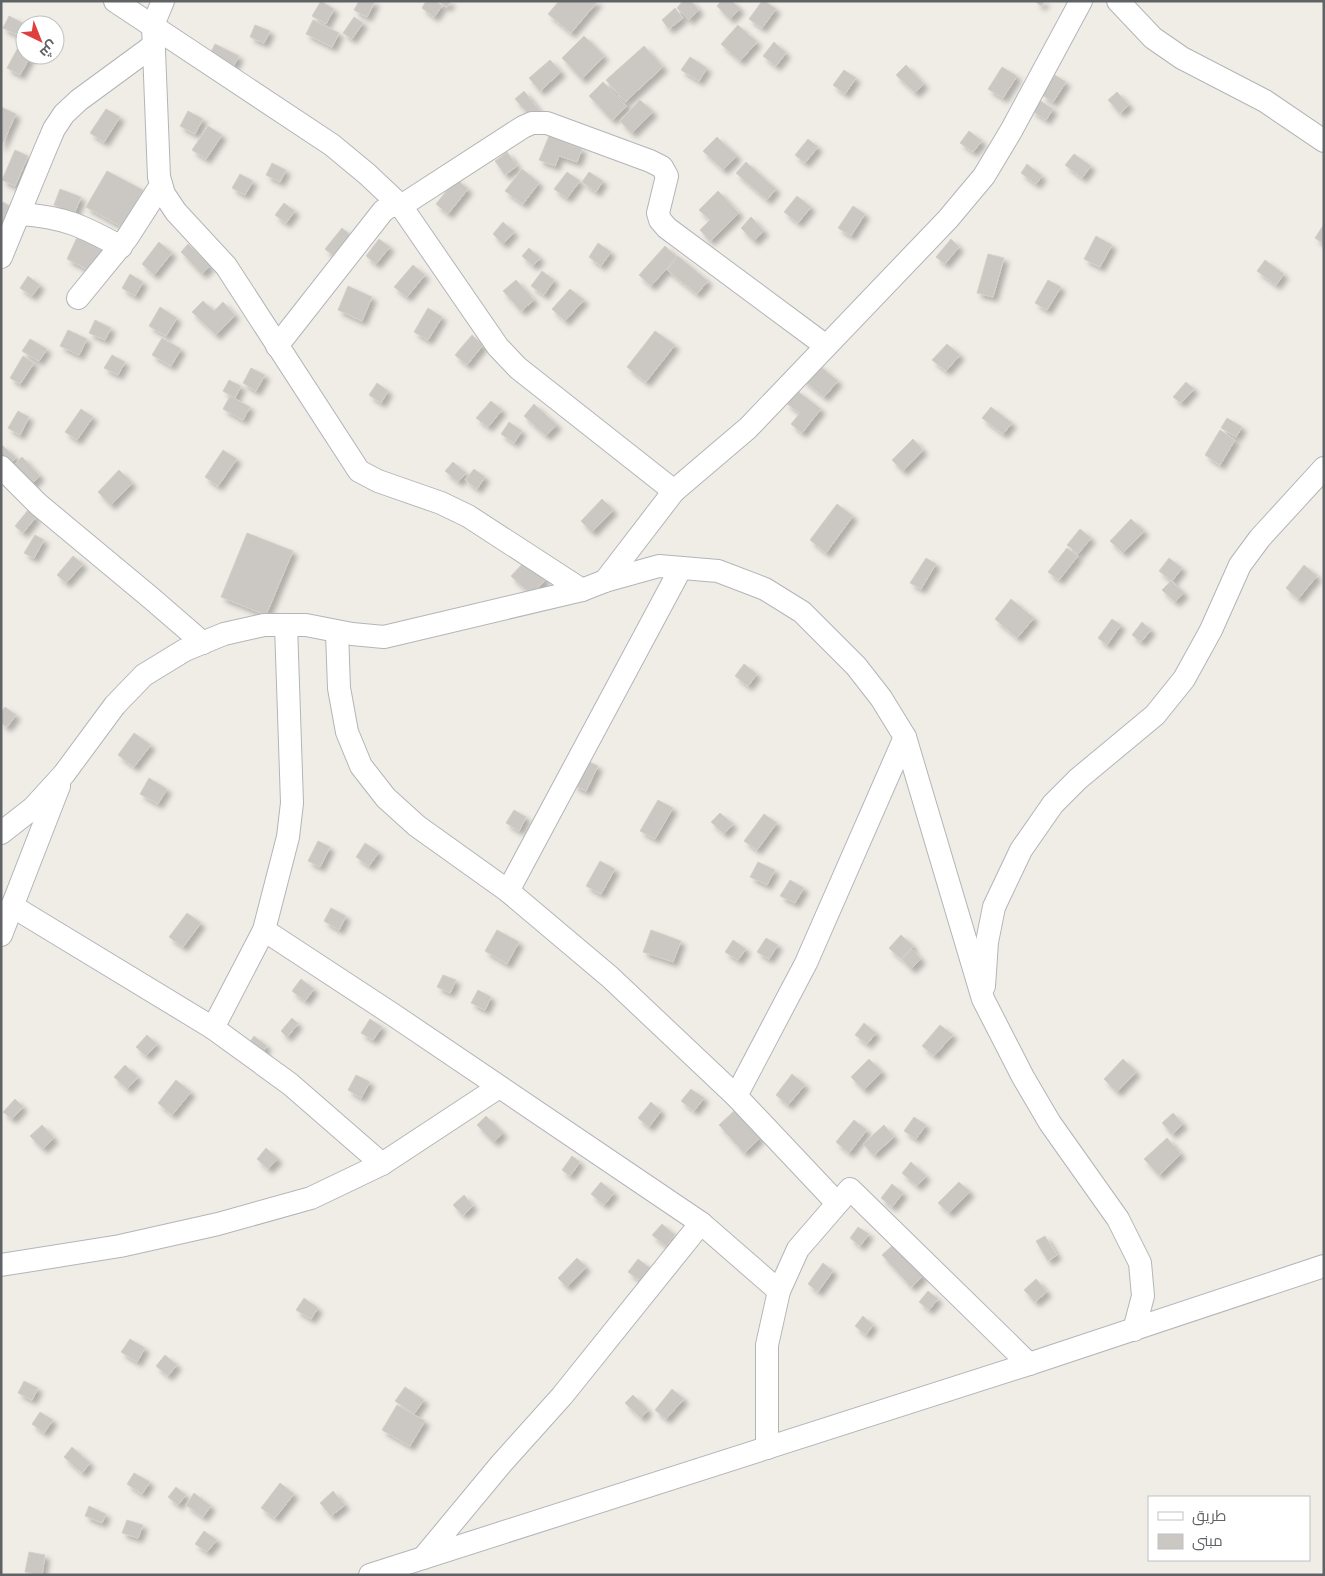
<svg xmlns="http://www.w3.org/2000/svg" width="1325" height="1576" viewBox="0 0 1325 1576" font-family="'PT Sans Narrow',Cairo,sans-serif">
<defs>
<filter id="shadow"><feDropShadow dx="4.5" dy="4.5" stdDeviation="2.5" flood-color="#0004"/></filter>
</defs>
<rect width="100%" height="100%" fill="#f0ede7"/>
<!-- building -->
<g fill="#cbc8c4" stroke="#d4cfc6" filter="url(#shadow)">
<path d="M321,1l13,8 -8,15 -14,-8z"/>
<path d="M359,1h16l-8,16 -13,-7z"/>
<path d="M426,1h10l6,5 -8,11 -12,-9z"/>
<path d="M438,1h13l-4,6z"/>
<path d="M559,1h39l-27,32 -23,-19z"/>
<path d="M683,1h8l8,9 -10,10 -12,-12z"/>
<path d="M721,1h11l8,8 -10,10 -13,-13z"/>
<path d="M762,1h3l11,8 -14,19 -13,-9z"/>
<path d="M1035,1h10l-4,5z"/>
<path d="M675,8l8,10 -14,11 -7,-9z"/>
<path d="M9,16l14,7 -6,12 -14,-7z"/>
<path d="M354,17l9,6 -11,16 -9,-6z"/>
<path d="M313,20l26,13 -7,14 -26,-13z"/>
<path d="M255,25l15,6 -6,12 -14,-6z"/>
<path d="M738,25l19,17 -17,19 -19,-17z"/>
<path d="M584,36l20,20 -22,23 -20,-21z"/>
<path d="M21,42l4,2v11h6l-11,20 -13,-7z"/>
<path d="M774,42l12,11 -10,13 -13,-10z"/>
<path d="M215,44l24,12 -6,11 -24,-11z"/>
<path d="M644,46l19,21 -38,35 -19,-22z"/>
<path d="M690,57l17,11 -8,13 -18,-11z"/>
<path d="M550,60l11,12 -21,19 -11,-13z"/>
<path d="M906,65l18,19 -9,9 -19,-18z"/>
<path d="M1002,67l15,9 -14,22 -15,-9z"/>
<path d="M844,70l12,8 -11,16 -12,-9z"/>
<path d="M1055,75l11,7 -13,20 -11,-7z"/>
<path d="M603,82l24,24 -15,14 -23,-24z"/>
<path d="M524,91l15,19 -8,7 -16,-18z"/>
<path d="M1117,92l12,13 -9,8 -12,-13z"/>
<path d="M640,100l13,12 -21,21 -12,-12z"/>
<path d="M1039,100l14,9 -7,11 -15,-10z"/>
<path d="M1,107l15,7 -15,33z"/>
<path d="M106,109l14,8 -16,25 -14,-9z"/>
<path d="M188,111l15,8 -8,15 -15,-8z"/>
<path d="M208,126l14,9 -16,24 -14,-9z"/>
<path d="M969,131l13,10 -9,11 -13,-9z"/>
<path d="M549,136l33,13 -5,13 -18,-6 -4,10 -16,-6z"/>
<path d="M717,137l20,19 -14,14 -20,-19z"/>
<path d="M808,139l10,8 -13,16 -10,-8z"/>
<path d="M15,150l13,6 -13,30 -13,-6z"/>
<path d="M507,152l10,14 -12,9 -10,-14z"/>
<path d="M1074,154l17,12 -9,12 -17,-13z"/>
<path d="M746,162l30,27 -9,11 -31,-27z"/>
<path d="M272,163l14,7 -6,12 -14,-7z"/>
<path d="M1027,164l15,12 -6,8 -15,-11z"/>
<path d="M522,169l17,14 -16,21 -18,-13z"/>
<path d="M107,171l36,19 -21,37 -36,-20z"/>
<path d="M567,172l13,9 -13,17 -13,-9z"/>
<path d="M589,172l14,9 -7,11 -14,-10z"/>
<path d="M240,174l13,7 -8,14 -13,-7z"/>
<path d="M456,179l12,10 -20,25 -12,-10z"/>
<path d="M60,189l21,8 -7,17 -20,-9z"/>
<path d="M718,191l21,22 -29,28 -10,-11 10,-10 -11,-10z"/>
<path d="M797,196l14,11 -13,16 -14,-11z"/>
<path d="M3,202l12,7 -14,22v-26z"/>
<path d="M284,203l11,8 -9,12 -11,-8z"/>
<path d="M853,206l12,8 -14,22 -13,-8z"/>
<path d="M751,217l13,14 -10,10 -13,-13z"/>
<path d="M503,222l11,10 -11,12 -10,-10z"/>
<path d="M1324,224v20l-9,-6z"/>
<path d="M342,228l11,9 -17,21 -11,-9z"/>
<path d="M78,235l26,14 -12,23 -25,-13z"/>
<path d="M1096,236l16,9 -12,22 -16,-8z"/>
<path d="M379,239l11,8 -14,17 -10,-8z"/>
<path d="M951,239l8,8 -14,17 -9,-7z"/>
<path d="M159,242l13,11 -18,22 -12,-11z"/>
<path d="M598,243l13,9 -10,14 -12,-9z"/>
<path d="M188,244l22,22 -8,8 -21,-22z"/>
<path d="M665,246l12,11 -26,29 -12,-11z"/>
<path d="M529,248l11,10 -7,8 -11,-10z"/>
<path d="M988,254l16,4 -11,39 -16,-4z"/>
<path d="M678,256l30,25 -11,13 -30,-24z"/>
<path d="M1265,260l19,14 -8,11 -19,-14z"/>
<path d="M413,265l12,10 -18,22 -13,-10z"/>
<path d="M542,271l12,9 -10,15 -13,-9z"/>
<path d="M130,274l13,8 -8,14 -13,-8z"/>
<path d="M28,276l12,9 -8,11 -12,-8z"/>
<path d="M516,280l18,20 -13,11 -18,-20z"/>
<path d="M1048,280l13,7 -14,23 -12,-7z"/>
<path d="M348,286l24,11 -10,24 -24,-11z"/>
<path d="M570,289l14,11 -19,21 -13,-12z"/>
<path d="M203,301l11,10 9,-9 12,13 -19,20 -24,-23z"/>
<path d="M160,307l17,11 -11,18 -17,-10z"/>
<path d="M428,308l14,9 -14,23 -14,-8z"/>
<path d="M95,320l16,8 -6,12 -16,-7z"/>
<path d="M68,330l19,9 -8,16 -19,-9z"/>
<path d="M655,331l20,14 -29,37 -19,-15z"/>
<path d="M472,335l11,10 -16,20 -12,-10z"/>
<path d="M162,338l19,11 -10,17 -19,-11z"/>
<path d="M30,339l17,10 -8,12 -17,-10z"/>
<path d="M947,344l13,11 -14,16 -14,-11z"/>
<path d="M112,355l13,7 -7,13 -14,-7z"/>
<path d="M23,356l11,7 -14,21 -10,-6z"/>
<path d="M816,363l22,18 -14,16 -22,-18z"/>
<path d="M251,368l14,7 -9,16 -13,-8z"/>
<path d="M229,380l12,6 -6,12 -12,-7z"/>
<path d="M1186,382l8,7 -13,14 -8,-6z"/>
<path d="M377,383l11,8 -7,12 -12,-8z"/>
<path d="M796,390l25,19 -19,24 -11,-9 9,-11 -14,-10z"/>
<path d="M230,396l20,11 -7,13 -20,-11z"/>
<path d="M491,401l11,9 -14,17 -12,-9z"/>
<path d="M534,404l23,21 -11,11 -22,-20z"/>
<path d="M991,407l21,16 -9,11 -21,-16z"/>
<path d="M81,409l12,8 -16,23 -12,-8z"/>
<path d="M18,411l11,6 -9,18 -12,-7z"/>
<path d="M1227,418l15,9 -6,10 -15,-9z"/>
<path d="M509,422l13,9 -8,12 -13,-9z"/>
<path d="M1220,430l15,10 -15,25 -15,-10z"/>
<path d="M913,439l10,11 -20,21 -11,-11z"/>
<path d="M2,445l14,13 -10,10 -5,-5z"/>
<path d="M223,450l14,9 -19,27 -13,-9z"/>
<path d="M22,457l18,19 -12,12 -18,-19z"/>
<path d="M453,462l13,11 -8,9 -13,-11z"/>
<path d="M474,469l11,8 -8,12 -12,-9z"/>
<path d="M119,470l13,13 -21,22 -13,-13z"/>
<path d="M602,499l11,11 -21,22 -11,-11z"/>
<path d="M837,504l16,12 -27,37 -16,-13z"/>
<path d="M28,510l8,7 -13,16 -8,-7z"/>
<path d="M1131,519l13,12 -21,22 -13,-12z"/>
<path d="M1080,529l11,9 -13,16 -11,-9z"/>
<path d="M247,533l46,18 -27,64 -45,-18z"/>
<path d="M35,535l9,5 -10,18 -10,-5z"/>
<path d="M1067,548l11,8 -19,24 -11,-8z"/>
<path d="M73,556l10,8 -17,19 -9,-8z"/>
<path d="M926,558l10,6 -15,25 -11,-6z"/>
<path d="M1169,558l13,10 -10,13 -13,-10z"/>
<path d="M526,560l20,19 -15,16 -20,-19z"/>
<path d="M1304,565l13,11 -19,23 -12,-11z"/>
<path d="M1171,581l13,12 -9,9 -13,-12z"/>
<path d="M1011,599l23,19 -17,20 -22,-19z"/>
<path d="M1112,619l9,6 -14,20 -9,-7z"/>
<path d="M1142,622l9,8 -10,12 -9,-7z"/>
<path d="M744,664l13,10 -9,12 -13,-10z"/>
<path d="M5,707l11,8 -9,12 -6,-4v-11z"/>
<path d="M134,733l17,12 -17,22 -16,-12z"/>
<path d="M585,760l13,6 -12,25 -13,-6z"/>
<path d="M149,778l18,11 -9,15 -18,-10z"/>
<path d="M658,800l15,8 -18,31 -15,-8z"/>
<path d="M514,810l12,7 -7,14 -13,-8z"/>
<path d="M720,813l13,11 -9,10 -13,-12z"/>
<path d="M764,814l13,9 -20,27 -13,-9z"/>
<path d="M318,841l12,6 -10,20 -12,-6z"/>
<path d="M365,843l14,9 -10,14 -13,-9z"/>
<path d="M600,861l15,8 -14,25 -15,-8z"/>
<path d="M758,862l17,8 -8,15 -17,-8z"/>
<path d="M790,880l14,8 -9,15 -15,-7z"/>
<path d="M331,908l15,8 -7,14 -15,-9z"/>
<path d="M187,913l14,10 -18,24 -14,-10z"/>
<path d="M497,930l22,12 -12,22 -22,-13z"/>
<path d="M651,930l30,11 -8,21 -30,-10z"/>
<path d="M901,935l12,11 -12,13 -12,-11z"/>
<path d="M766,938l12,7 -9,14 -12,-7z"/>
<path d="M733,940l13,9 -8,11 -13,-8z"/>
<path d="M912,949l9,10 -10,10 -9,-10z"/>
<path d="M443,975l13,5 -6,13 -13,-6z"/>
<path d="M301,979l13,10 -9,12 -13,-10z"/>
<path d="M478,990l13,7 -6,13 -14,-7z"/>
<path d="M292,1018l6,6 -11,13 -6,-6z"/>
<path d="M370,1019l12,8 -9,13 -12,-7z"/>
<path d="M864,1023l12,10 -9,11 -12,-9z"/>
<path d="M940,1025l13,10 -19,21 -12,-10z"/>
<path d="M147,1035l10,9 -11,12 -10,-9z"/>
<path d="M254,1036l13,10 -8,11 -13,-10z"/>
<path d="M869,1059l13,13 -18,18 -13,-13z"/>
<path d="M1123,1059l13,13 -19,20 -13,-13z"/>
<path d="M125,1065l13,12 -11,12 -13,-12z"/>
<path d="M792,1074l13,11 -17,20 -12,-10z"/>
<path d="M356,1075l14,7 -9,16 -13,-8z"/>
<path d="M176,1080l15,12 -19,23 -14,-12z"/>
<path d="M691,1089l13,9 -10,13 -13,-10z"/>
<path d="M15,1099l8,8 -11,12 -9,-7z"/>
<path d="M651,1102l10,9 -12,16 -11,-9z"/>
<path d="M735,1110l25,28 -16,15 -25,-28z"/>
<path d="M1173,1113l10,11 -11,10 -10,-11z"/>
<path d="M486,1116l17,17 -9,9 -17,-17z"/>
<path d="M914,1117l12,8 -10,14 -12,-8z"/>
<path d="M854,1120l13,10 -18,23 -13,-11z"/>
<path d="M42,1125l12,13 -11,11 -13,-13z"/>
<path d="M884,1125l10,12 -20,18 -11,-11z"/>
<path d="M1167,1138l14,16 -22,21 -15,-16z"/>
<path d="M266,1148l12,11 -10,10 -11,-10z"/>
<path d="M572,1156l8,6 -10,14 -8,-6z"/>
<path d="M911,1162l15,14 -9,10 -15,-13z"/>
<path d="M601,1182l13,11 -10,12 -13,-11z"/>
<path d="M959,1182l11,10 -21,21 -11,-10z"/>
<path d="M892,1184l11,9 -11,14 -11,-9z"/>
<path d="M464,1195l9,11 -10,9 -10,-10z"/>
<path d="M662,1224l13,11 -9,11 -14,-11z"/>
<path d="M858,1227l11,7 -9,12 -10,-8z"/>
<path d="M1045,1236l12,19 -9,6 -12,-20z"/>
<path d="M894,1244l29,32 -12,11 -29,-32z"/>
<path d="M577,1258l9,9 -19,20 -9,-9z"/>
<path d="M638,1259l12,9 -9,13 -13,-9z"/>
<path d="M823,1263l10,8 -15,21 -10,-8z"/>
<path d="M1036,1279l11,13 -12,10 -11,-12z"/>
<path d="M928,1291l10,8 -9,11 -10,-8z"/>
<path d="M304,1298l14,10 -7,11 -15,-9z"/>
<path d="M863,1316l10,9 -7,10 -11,-9z"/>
<path d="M130,1339l15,9 -8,14 -16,-10z"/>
<path d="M165,1355l12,10 -9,11 -12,-10z"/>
<path d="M24,1381l14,7 -6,12 -14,-7z"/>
<path d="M405,1387l19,13 -10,14 -19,-13z"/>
<path d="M672,1389l12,10 -18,20 -11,-9z"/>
<path d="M633,1395l15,15 -7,8 -16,-15z"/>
<path d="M397,1405l28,16 -15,25 -28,-16z"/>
<path d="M40,1412l13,8 -9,13 -12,-9z"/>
<path d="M72,1447l18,16 -8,10 -18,-16z"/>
<path d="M134,1473l16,9 -8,12 -15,-10z"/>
<path d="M280,1483l14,11 -19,24 -14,-10z"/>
<path d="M176,1487l10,8 -8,10 -10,-8z"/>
<path d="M333,1491l12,14 -14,11 -11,-13z"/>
<path d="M194,1493l17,13 -8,11 -17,-12z"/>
<path d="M89,1506l17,8 -4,9 -17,-7z"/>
<path d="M127,1520l16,5 -5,13 -16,-5z"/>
<path d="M204,1531l13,9 -10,12 -12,-8z"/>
<path d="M29,1552l16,3 -3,20 -17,-3z"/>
</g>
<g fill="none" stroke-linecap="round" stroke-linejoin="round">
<!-- minor casing -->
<g stroke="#b2b5b8" stroke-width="24">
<g id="minor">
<path d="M115,1l217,144 35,29 34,32 97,141 20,21 156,123"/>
<path d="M163,1l-10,24 6,152 5,17 12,18 50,54 133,205 19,10 63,22 27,13 114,74"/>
<path d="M1118,1l35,37 29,20 83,43 59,40"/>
<path d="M20,214c44,3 63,12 101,33"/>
<path d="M1,257l44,-107 9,-21 10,-15 15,-14 75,-55"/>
<path d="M78,298l49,-60 34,-53"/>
<path d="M277,346l106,-135 7,-5h11l122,-79 9,-4h15l103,38 12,6 5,9 -9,37 2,7 7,8 159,118"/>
<path d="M1,467l37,37 113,94 52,45"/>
<path d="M605,581l69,-90 74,-63 200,-209 36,-43 27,-45 70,-130"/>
<path d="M337,632l2,56 8,44 14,34 25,32 31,28 91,65 102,86 126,119 101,107"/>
<path d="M1,833l32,-25 31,-34 51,-69 29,-30 41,-25 39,-16 40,-9h42l46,9 32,3 198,-47 23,-9 54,-15 59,5 47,18 37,23 54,54 25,32 24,39 78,262 40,78 27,46 68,96 22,44 3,33 -9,34"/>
<path d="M508,891l173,-323"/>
<path d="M12,906l201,122 77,56 92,80"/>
<path d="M264,930l131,86 306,207"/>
<path d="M1,935l58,-149"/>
<path d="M984,986l3,-44 7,-35 27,-57 32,-46 25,-25 77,-64 29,-36 27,-49 29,-65 20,-27 64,-70"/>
<path d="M213,1028l51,-98 24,-93 4,-34 -6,-178"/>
<path d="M736,1096l70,-133 99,-226"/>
<path d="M1,1265l119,-19 98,-22 93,-26 71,-34 117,-77"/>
<path d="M767,1448v-103l12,-54 19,-42 52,-60 179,175"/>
<path d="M423,1558l78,-94 61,-68 139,-173 78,68"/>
<path d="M370,1575l659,-211 295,-98"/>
</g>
</g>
<!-- minor -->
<use href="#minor" stroke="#fff" stroke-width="22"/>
</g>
<!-- border -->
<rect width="1325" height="1576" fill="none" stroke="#5f6366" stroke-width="5"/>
<!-- legend -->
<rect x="1148" y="1496" width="162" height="65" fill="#ffffff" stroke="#bfc1c2"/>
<rect x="1158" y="1512" width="25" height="8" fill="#ffffff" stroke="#bfc1c2"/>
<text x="1192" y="1521" font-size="15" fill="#5f6366">طريق</text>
<rect x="1158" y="1534" width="25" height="15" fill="#cbc8c4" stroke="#bfc1c2"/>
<text x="1192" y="1546" font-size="15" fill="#5f6366">مبنى</text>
<!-- north arrow -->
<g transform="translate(40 40) rotate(137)"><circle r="24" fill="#ffffff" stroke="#bfc1c2"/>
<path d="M0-4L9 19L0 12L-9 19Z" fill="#de403f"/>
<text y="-8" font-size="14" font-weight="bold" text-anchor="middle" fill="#5f6366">ش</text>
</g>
</svg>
